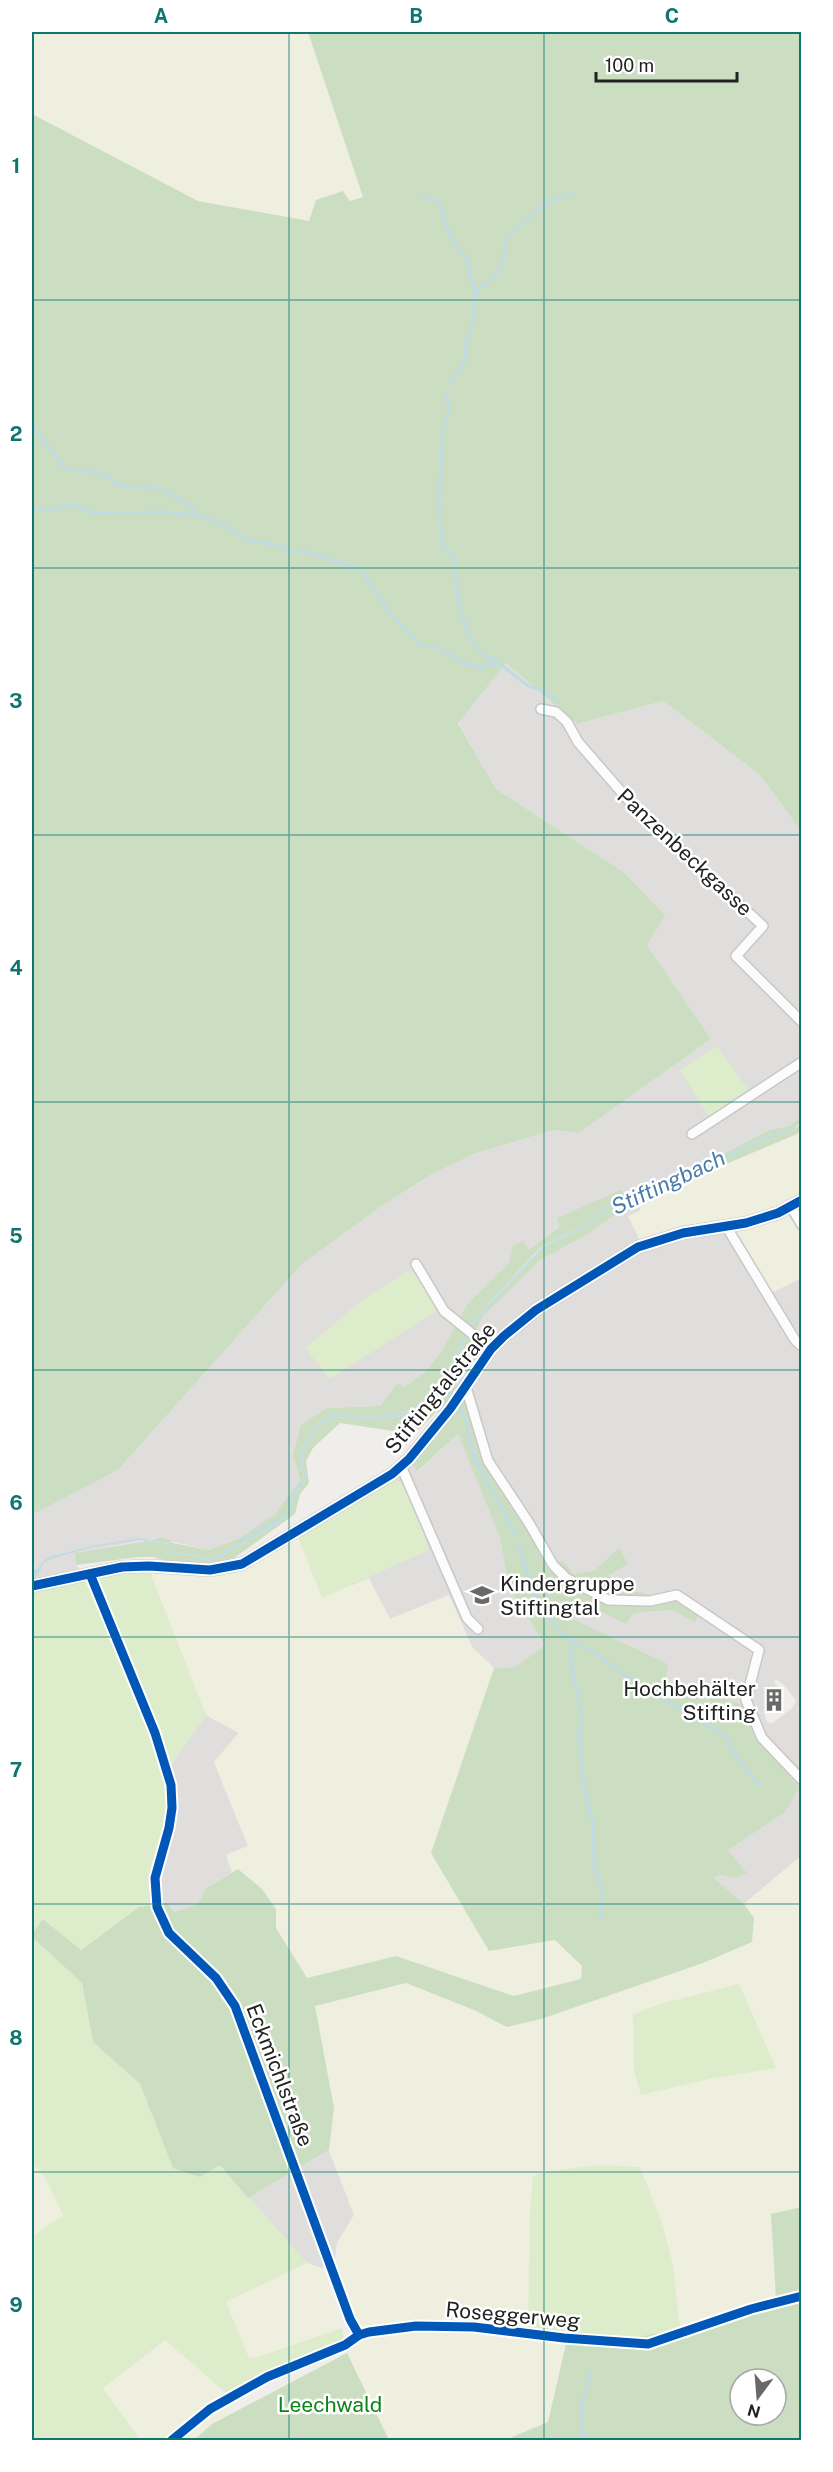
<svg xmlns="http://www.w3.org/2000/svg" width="833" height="2472" viewBox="0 0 833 2472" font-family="'Public Sans',sans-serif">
<rect width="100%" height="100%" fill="#f0eeeb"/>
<!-- residential -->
<g fill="#dfdedc" fill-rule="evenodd">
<path d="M506,663l71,61 86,-23 96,73 42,57v285l-12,10 -20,4 -61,32 -84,33 -67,23 2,9 -50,36 -42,41 -26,48 -16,20 -21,15 -8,-3 -16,22 -53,2 -34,47 7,24 -11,18 -13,17 -36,24 -31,12 -52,-12 -81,15v12l14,14 -55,12 -3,-2v-74l86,-45 184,-206 84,-61 48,-30 40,-19 80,-24 25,3 132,-94 -64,-94 -25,-74 -126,-82 -38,-67z"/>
<path d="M640,1201l-1,38 44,-14 46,-5 42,73 30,-15v578l-57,48 -30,-26 6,-3 15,3 11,-5 -19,-23 57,-38 -41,-107 -77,-25 2,-16 -96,-45 10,-16 44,20 8,-10 38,-3 23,11 -20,-20 -28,5 -2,-13 -35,-3 -1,-15 -14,-5 -21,4 -25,-5 -24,-44 -42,-62 -15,-58 -12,-22 1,-12 26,-55 29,-30 27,-25 49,-27 43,-30zM776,1679l10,8 10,14 -4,7 -19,15 -6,-1 -3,-10 4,-8 5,3 8,-8 -5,-5 2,-7 -4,-5z"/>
<path d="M458,1434l42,104 9,49 36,58 -30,22 -21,1 -22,-21 -23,-52 -59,24 -92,-82 97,-58 16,-16 8,8z"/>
<path d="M206,1715l33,18 -25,29 34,84 -22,9 6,17 -26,16 -7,16 -25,8 -7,-10 -18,3 -1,-28 13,-42 6,-34 -4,-25z"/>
<path d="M329,2150l25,65 -17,28 -2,17 -13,8 -15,-5 -59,-65z"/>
</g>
<!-- farmland -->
<g fill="#efefdf" fill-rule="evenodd">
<path d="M32,32h276l55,165 -54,24 -111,-20 -166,-87z"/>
<path d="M801,1130v62l-16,10 16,25v51l-30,15 -42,-73 -46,5 -44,14 -11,-23 13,-6 -1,-9z"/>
<path d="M298,1537l24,61 47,-20 21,41 59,-24 23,52 22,21 -63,185 124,87 27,26 -1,13 -67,17 -118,-40 -89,22 -31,-51 -1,-18 -37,-40 -6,3 -6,-17 22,-9 -34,-84 25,-29 -33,-18 -56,-143 59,3 25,-4 35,-16z"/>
<path d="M801,1856v351l-30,7 5,85 -96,29 -7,-63 -11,-42 -22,-56 -42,-2 -54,7 -11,4 -5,151 41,4 -21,91 -43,18h-116l-42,-87 12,-18 57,-9 34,4v-9l-59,1 -25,5 -8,-4 -5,-9 -18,-54 6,-5 -4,-12 17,-28 -25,-65 5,-42 -20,-102 92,-23 68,27 33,17 34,-8 162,-56 51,-45 -10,-14zM775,2068l-66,11 -75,-8z"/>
<path d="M32,2163l13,14 19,38 -32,22z"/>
<path d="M307,2263l15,5 20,60 -84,29 -9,1 -23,-56z"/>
<path d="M165,2340l66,57 1,16 -20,11 -18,16h-54l-37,-52z"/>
</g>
<!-- grass -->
<g fill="#ddeccb">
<path d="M717,1046l33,46 -40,26 -30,-48z"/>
<path d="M413,1271l11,13 13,24 -4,5 -103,66 -25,-31 60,-50 42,-26z"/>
<path d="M395,1479l11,7 23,64 -107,48 -24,-61z"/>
<path d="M150,1572l56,143 -43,60 4,26 -6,34 -13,42 1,28 -10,2 -59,43 -36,-31 -12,15v-336l3,-7 81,-18z"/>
<path d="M32,1937l50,46 11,59 47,42 33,84 47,-4 87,99 -81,39 23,56 9,-1 84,-29 3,17 -114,52 -66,-57 -62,48 37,52h-108v-203l31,-22 -18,-38 -13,-14z"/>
<path d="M739,1984l37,84 -67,11 -68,16 -7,-24 -1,-57 27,-10z"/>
<path d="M598,2165l42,2 22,56 11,42 7,63 -41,9 -111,-9 2,-117 3,-35 11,-4z"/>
</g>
<!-- forest -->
<g fill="#cbdec1" fill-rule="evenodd">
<path d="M308,32h493v799l-42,-57 -96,-73 -86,23 -71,-61 -48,60 38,66 126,82 43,44 -18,30 64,94 -132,94 -25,-3 -80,24 -40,19 -48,30 -84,61 -184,206 -86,45v-1401l166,87 111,20 7,-21 27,-9 7,10 13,-4z"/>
<path d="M801,1116v6l-9,7 -27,8 -58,28 -97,39 -17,16 -53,28 -71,77 -31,68 -6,1 -24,18 -38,5 -38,-3 -19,13 -13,28 4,23 -12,16 -4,19 -76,46 -38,-7 -4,-9 -19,-3c7,-3 16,-3 22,3l36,7 31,-12 35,-24 25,-34 -7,-25 8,-30 26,-17 53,-2 17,-23 7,4 21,-15 16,-20 26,-48 42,-41 4,-17 10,-5 6,8 30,-22 -2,-9 64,-28 4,5 83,-33 61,-32 20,-4z"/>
<path d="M801,1124v6l-4,4 -166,70 -43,30 -49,27 -56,55 -26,55 -1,12 12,22 15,58 42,62 23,44 14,-8 12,13 21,-4 24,-22 9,16 -19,11 2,14 35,4 1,13 28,-5 24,13 -4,8 -23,-12 -38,3 -8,11 -43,-21 -10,16 95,45 -2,16 77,25 15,33 41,50 -14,24 -57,38 19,23 -12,5 -15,-3 -6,3 30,26 10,14 -2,24 -49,21 -162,56 -34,8 -33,-17 -68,-27 -91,23 19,102 -5,42 -81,48 -28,-33 -20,12 -27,-9 -33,-84 -47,-42 -11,-59 -50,-46v-3l11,-15 38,31 58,-43 28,-5 7,10 24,-8 8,-16 32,-19 24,20 14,20v19l31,50 89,-22 118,40 67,-17 1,-13 -27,-26 -66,11 -58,-98 63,-185 21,-1 30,-22 -36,-58 -9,-49 -42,-104 -40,37 -7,-8 37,-43 -11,-9 -17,18 -20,3 -60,-9 -27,25 -7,13 3,22 -9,11 -5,20 -62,45 -21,5h-35l-24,-7h-14l-63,8 -1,-12 71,-12 23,3 4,10h9l30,7 61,-35 17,-13 4,-17 12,-17 -4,-24 13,-27 18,-11 37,2 26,-2 14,-4 22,-17 7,-1 32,-69 70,-76 54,-29 16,-15 97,-39 58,-29 27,-8z"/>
<path d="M801,2207v233h-296l43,-18 21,-91 70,6 41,-9 96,-29 -5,-85zM740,2379h36v36h-36z"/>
<path d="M347,2353l42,87h-195l18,-16z"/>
</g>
<!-- water -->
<path fill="#bfdbe3" d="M801,1122l-8,8 -27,9 -58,28 -97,39 -16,15 -54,29 -70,76 -32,69 -7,1 -22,17 -14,4 -26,2 -37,-2 -18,11 -13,27 4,24 -12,17 -4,17 -17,13 -61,35 -30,-7h-10l-3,-10 -30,-4 -46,7 -39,11 -10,4 -5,9 -2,-1 6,-9 9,-5 40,-10 47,-8 31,5 4,9 38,7 76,-47 4,-18 12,-16 -4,-23 13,-28 19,-13 38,3 38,-5 24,-18 6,-1 31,-68 72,-77 52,-28 17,-16 97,-39 58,-28 27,-8z"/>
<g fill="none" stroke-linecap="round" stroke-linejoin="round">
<!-- stream -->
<g stroke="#bfdbe3" stroke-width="3">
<path d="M422,196l18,7 5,20 10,21 12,14 3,19 6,14 -4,35 -7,22 1,11 -16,24"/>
<path d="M476,291l17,-13 9,-13 5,-28 42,-36 23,-8"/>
<path d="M447,395l2,18 -6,17 -4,74 4,44 10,7c4,30 5,74 28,98 4,4 12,6 16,9"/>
<path d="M34,429l23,28 3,8 9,5 25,2 20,8 4,5 44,4 27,16 7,9"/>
<path d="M32,509l14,2 24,-7 22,9 69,-1 35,3 19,6 38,21 28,3 8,7 13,-2 59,20 25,38 35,38 15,1 29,16 16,5 16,-6 30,23 22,9 8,7"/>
<path d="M443,1384l8,12"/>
<path d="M458,1404l7,15 9,38 41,77"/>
<path d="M518,1543c11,37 20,73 53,97v23l10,50 -2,25 6,54 8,30 1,45 9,26 -3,27"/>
<path d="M32,1572l7,-2"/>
<path d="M32,1581l8,-13"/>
<path d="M571,1640l21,11 46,33 89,53 5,14 28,35"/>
<path d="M584,2440l-3,-28 9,-40"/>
</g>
<!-- minor casing -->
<g stroke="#c9c8c7" stroke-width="12">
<g id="minor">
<path d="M541,709l15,3 11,10 11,20 59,68 126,116 -27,30 66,66"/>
<path d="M692,1134l110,-72"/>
<path d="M791,1207l11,18"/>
<path d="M726,1226l69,114 7,6"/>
<path d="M416,1264l28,47 47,38"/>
<path d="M465,1384l23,77 41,62 24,42 13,13 42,22 42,1 27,-6 82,55 -13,50 16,38 40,42"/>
<path d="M401,1466l66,152 11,11"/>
<path d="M90,1574l65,159 16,52 1,23 -3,20 -14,50 2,29 12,26 47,45 19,28 115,313 9,16"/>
<path d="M172,2440l38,-31 57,-32 78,-32 14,-10 10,-3 47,-6 58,1 90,11 84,6 103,-35 51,-13"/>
</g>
</g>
<!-- tertiary casing -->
<g stroke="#c9c8c7" stroke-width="14">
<path id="tertiary" d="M32,1586l90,-19 27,-1 61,4 32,-6 150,-90 17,-15 41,-50 41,-60 13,-13 32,-26 102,-63 45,-14 63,-10 32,-10 24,-13"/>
</g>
<!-- minor -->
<use href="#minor" stroke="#fdfcfc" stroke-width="9"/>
<!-- tertiary -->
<use href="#tertiary" stroke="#fdfcfc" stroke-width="10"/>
<!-- cycleway casing -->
<g stroke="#fff" stroke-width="13">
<g id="cycleway">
<path d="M90,1574l65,159 16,52 1,23 -3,20 -14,50 2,29 12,26 47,45 19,28 115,313 9,16"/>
<path d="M32,1586l90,-19 27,-1 61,4 32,-6 150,-90 17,-15 41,-50 41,-60 13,-13 32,-26 102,-63 45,-14 63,-10 32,-10 24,-13"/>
<path d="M172,2440l38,-31 57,-32 78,-32 14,-10 10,-3 47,-6 58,1 90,11 84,6 103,-35 51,-13"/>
</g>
</g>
<!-- cycleway -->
<use href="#cycleway" stroke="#0057b8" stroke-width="9"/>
</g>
<!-- grid -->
<path fill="none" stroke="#0f766e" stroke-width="1.5" stroke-opacity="0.55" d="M289,32v2408M544,32v2408M32,300h770M32,568h770M32,835h770M32,1102h770M32,1370h770M32,1637h770M32,1904h770M32,2172h770"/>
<!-- icons -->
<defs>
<g id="school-bare" transform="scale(1.8)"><path d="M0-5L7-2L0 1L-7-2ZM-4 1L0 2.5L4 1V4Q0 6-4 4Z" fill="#6a6968" stroke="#fff" stroke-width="2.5" paint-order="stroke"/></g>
<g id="building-bare" transform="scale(1.8)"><path d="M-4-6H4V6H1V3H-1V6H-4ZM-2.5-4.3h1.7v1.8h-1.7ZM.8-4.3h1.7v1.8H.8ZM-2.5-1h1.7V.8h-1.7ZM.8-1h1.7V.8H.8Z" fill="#6a6968" stroke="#fff" stroke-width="2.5" paint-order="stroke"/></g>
</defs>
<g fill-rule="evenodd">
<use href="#school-bare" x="482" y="1595"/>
<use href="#building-bare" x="774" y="1700"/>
</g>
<g text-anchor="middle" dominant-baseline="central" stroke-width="5" stroke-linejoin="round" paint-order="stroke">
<!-- street labels -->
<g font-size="21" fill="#222" stroke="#fff">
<text transform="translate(685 852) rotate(43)">Panzenbeckgasse</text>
<text transform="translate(440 1388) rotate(-51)">Stiftingtalstraße</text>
<text transform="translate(280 2075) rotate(69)">Eckmichlstraße</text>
<text transform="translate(513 2315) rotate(5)">Roseggerweg</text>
</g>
<!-- poi labels -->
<g font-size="21" fill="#222" stroke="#fff" text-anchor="start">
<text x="500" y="1583">Kindergruppe<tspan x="500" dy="24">Stiftingtal</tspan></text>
<text x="756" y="1688" text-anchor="end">Hochbehälter<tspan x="756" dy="24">Stifting</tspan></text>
</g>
<!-- park labels -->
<g font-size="21" fill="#0c8416" stroke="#fff">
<text x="330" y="2404">Leechwald</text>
</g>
<!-- water labels -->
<g font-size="22" font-style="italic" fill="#4a7aab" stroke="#fff">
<text transform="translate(668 1182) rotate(-25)">Stiftingbach</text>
</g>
</g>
<!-- border -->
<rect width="833" height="2472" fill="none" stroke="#ffffff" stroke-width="66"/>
<!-- north arrow -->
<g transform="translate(758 2397) rotate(196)"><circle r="28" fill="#ffffff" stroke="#a7a7a7" stroke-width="1.5"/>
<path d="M0-4.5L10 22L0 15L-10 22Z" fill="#6a6968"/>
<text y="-9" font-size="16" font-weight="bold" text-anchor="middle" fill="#222222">N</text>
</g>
<!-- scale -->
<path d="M596 72v9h141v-9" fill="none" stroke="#222222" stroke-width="3"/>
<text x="605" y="72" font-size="18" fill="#222222" stroke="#ffffff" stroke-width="4.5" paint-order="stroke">100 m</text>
<rect x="33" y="33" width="767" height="2406" fill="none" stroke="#0f766e" stroke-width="2"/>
<g font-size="20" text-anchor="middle" font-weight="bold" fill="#0f766e">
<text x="161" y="23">A</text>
<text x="416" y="23">B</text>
<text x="672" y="23">C</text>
<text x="16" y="173">1</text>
<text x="16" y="441">2</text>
<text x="16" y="708">3</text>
<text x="16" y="975">4</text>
<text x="16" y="1243">5</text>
<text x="16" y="1510">6</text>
<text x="16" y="1777">7</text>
<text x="16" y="2045">8</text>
<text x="16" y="2312">9</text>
</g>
</svg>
